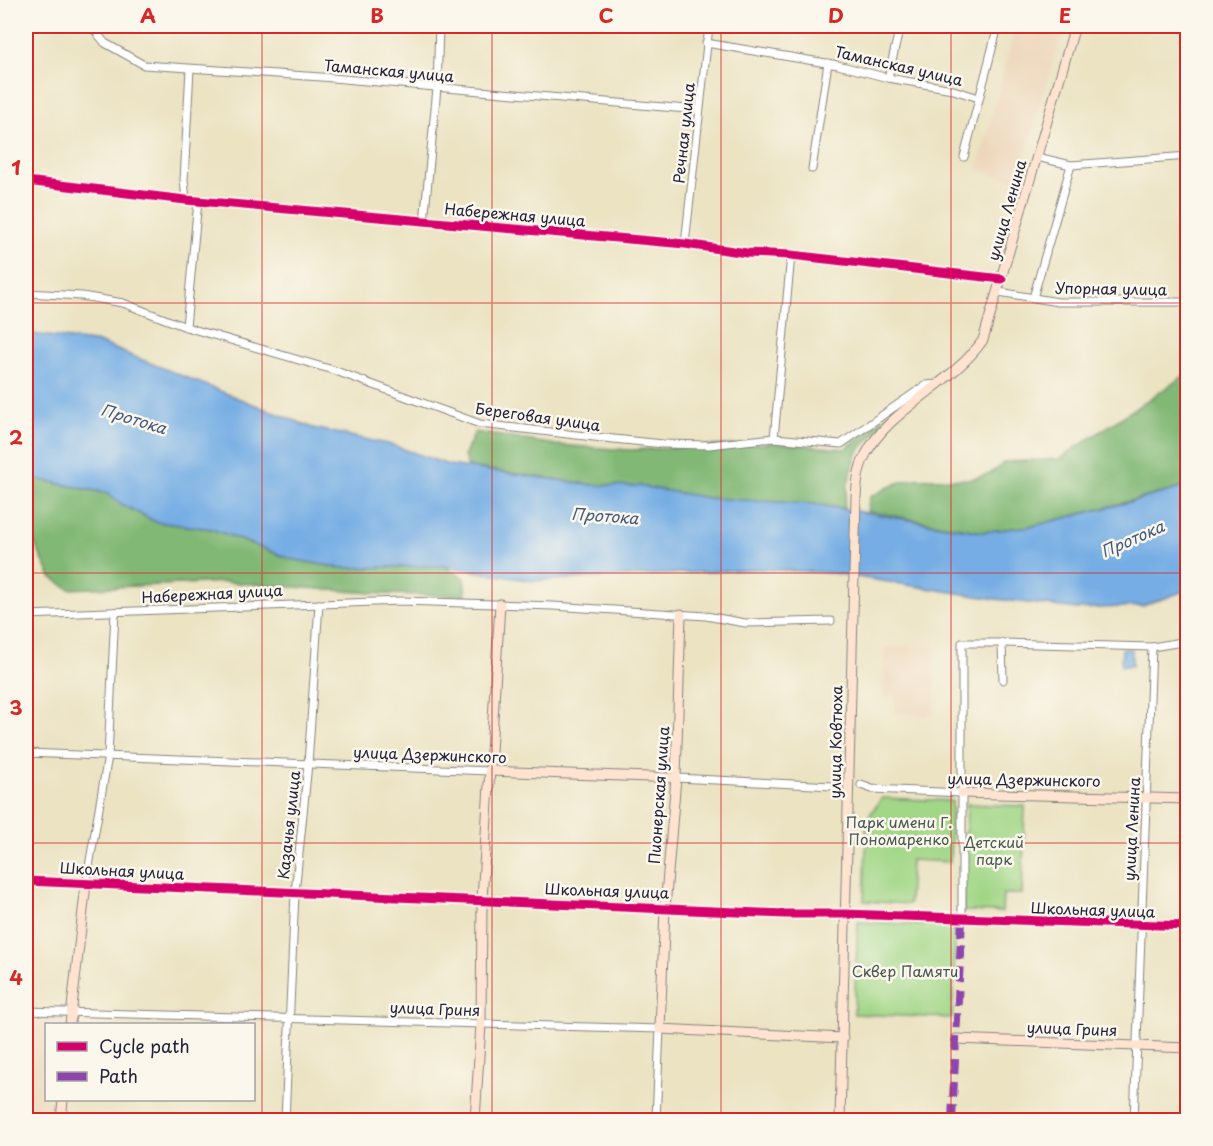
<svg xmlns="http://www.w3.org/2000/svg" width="1213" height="1146" viewBox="0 0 1213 1146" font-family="'Playpen Sans',sans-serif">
<rect width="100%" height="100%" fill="#fbf7ec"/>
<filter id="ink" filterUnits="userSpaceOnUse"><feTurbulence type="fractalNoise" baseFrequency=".0167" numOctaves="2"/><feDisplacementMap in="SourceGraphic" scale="12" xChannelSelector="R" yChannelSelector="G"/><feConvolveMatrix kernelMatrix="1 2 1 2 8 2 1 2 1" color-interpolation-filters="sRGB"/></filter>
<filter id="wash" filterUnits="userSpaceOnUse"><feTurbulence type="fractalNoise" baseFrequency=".008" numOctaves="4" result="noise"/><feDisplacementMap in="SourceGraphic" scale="24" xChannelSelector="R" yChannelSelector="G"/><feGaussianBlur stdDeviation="1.35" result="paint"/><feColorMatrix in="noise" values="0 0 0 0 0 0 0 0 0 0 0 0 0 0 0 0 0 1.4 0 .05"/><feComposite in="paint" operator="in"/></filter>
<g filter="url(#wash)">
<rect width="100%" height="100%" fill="#ebe3c2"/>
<!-- built -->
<g fill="#edd7bb">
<path d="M1016,26h48l-47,155 -40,-11z"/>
<path d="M884,646l52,1 -2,68 -39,-1v-17h-12z"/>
<path d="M26,1017h40l-1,7h-19v76h10l-3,20h-27z"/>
</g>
<!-- green -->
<g fill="#a2d787" stroke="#627c61" stroke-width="1.5">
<path d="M882,798l70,3 -2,61 -39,-2 -2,44 -45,-3 3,-82z"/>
<path d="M967,804l58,2 -3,88h-19l-1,18 -39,-1z"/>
<path d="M858,922l98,4 -4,92 -98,-4z"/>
</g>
<!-- forest -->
<g fill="#81b874" stroke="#526d58" stroke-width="1.5">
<path d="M1187,374v109l-10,6 -144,37 -51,6 -115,-21 3,-14c11,-5 23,-14 35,-16 33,-9 73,11 99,-19l55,-3z"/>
<path d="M890,413l3,1 -35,37 -10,32 -4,25 -136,-10 -69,-12 -46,-1 -125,-18 -4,-11 11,-24 81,13 74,5 144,-7 71,6z"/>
<path d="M26,477l80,16 17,12 33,17 56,7 79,30 51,9 102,-2 20,12 2,18 -81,-2 -159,-12 -157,7 -18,-12 -25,-51z"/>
</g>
<!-- water -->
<g fill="#75ade4" stroke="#4c6890" stroke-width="1.5">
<path d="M26,333l74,10 213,85 79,17 57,20 144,20 46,1 69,12 105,6 169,28 51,-6 105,-26 39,-11 10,-6v107l-44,16 -65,3 -83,-10 -163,-26 -71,-4 -228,12 -89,-15 -102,2 -51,-9 -79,-30 -56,-7 -33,-17 -17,-12 -80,-16z"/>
<path d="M1122,649h10v17h-11z"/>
</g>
</g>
<g filter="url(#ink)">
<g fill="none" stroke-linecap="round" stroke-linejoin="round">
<!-- street casing -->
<g stroke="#86827e" stroke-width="9">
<g id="street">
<path d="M91,26l14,17 39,22 177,12 377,33"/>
<path d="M706,43l132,22 50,13 59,10 32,10"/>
<path d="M888,78l12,-52"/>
<path d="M964,157l34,-131"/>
<path d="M1037,157l34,8 117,-9"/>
<path d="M812,169l16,-106"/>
<path d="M186,200l-2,-20 6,-111"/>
<path d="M424,222l13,-134 2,-62"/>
<path d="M685,244l24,-218"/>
<path d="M999,292l59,10h130"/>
<path d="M26,293l56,3 41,7 63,24 147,43 147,54 114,13 69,7 46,1 65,-7 67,6 85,-59 13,-1"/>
<path d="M1033,298l38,-133"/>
<path d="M186,327l12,-126"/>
<path d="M774,438l17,-183"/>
<path d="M26,615l375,-14 152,5 153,10 39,7 86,-2"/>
<path d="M1002,643l150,4 36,-6"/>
<path d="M26,753l464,18"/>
<path d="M676,778l157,8"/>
<path d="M861,785l11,4 90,4"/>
<path d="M86,884l22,-128 7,-144"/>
<path d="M962,919v-276h40l1,37"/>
<path d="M26,1011l634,18 -4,91"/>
<path d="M285,1120l10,-227 13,-129 11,-160"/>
<path d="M1134,1120l18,-473"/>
</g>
</g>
<!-- secondary casing -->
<g stroke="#86827e" stroke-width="11">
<g id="secondary">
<path d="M26,181l160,19 499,44 62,9 44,2 211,24"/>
<path d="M681,614l-5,164 -11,130 -5,121 183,9"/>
<path d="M490,771l186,7"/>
<path d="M962,793l226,6"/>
<path d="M26,881l759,33h60l343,12"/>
<path d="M70,1024l16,-140"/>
<path d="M956,1039l232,9"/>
<path d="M61,1120l2,-20"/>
<path d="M475,1120l6,-96 1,-124 18,-296"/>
<path d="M840,1120l16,-623c1,-14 2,-28 9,-41 22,-46 88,-72 118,-116l92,-314"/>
</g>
</g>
<!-- street -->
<use href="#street" stroke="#fff" stroke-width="7"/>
<!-- secondary -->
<use href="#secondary" stroke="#fee3d1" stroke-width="9"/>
<!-- quiet -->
<path stroke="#8e44ad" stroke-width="8" stroke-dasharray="15 8" stroke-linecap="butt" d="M952,1120l10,-201"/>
<!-- cycleway casing -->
<g stroke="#fbf7ec" stroke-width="13">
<g id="cycleway">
<path d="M26,181l160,19 499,44 62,9 44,2 211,24"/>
<path d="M26,881l759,33h60l343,12"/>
</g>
</g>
<!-- cycleway -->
<use href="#cycleway" stroke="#d6006c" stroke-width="9"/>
</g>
</g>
<!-- grid -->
<path fill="none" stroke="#d62828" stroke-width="1.5" stroke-opacity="0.55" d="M262,26v1094M492,26v1094M721,26v1094M951,26v1094M26,303h1162M26,573h1162M26,843h1162"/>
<g text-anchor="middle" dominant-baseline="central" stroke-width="5" stroke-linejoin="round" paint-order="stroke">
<!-- street labels -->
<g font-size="15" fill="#22223b" stroke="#fbf7ec">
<text transform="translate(899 65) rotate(13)">Таманская улица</text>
<text transform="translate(389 70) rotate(5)">Таманская улица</text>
<text transform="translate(683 133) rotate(-84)">Речная улица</text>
<text transform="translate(1006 210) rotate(-74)">улица Ленина</text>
<text transform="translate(515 214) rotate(5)">Набережная улица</text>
<text transform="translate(1111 288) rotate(1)">Упорная улица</text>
<text transform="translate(538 416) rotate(8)">Береговая улица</text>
<text transform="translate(212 593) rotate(-3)">Набережная улица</text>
<text transform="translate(835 742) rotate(-89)">улица Ковтюха</text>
<text transform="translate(430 754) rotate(2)">улица Дзержинского</text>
<text transform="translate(1024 779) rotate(1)">улица Дзержинского</text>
<text transform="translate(658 795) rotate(-86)">Пионерская улица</text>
<text transform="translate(288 825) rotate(-84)">Казачья улица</text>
<text transform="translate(1131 829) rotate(-87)">улица Ленина</text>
<text transform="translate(122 870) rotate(3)">Школьная улица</text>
<text transform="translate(607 890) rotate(2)">Школьная улица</text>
<text transform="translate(1093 909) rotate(2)">Школьная улица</text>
<text transform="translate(435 1008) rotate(2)">улица Гриня</text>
<text transform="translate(1072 1028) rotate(2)">улица Гриня</text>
</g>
<!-- park labels -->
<g font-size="15" fill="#485852" stroke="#fbf7ec">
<text x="899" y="821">Парк имени Г.<tspan x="899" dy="17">Пономаренко</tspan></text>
<text x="994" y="841">Детский<tspan x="994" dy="17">парк</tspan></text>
<text x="905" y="970">Сквер Памяти</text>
</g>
<!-- water labels -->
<g font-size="16" font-style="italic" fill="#435a7f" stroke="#fbf7ec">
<text transform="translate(134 418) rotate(17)">Протока</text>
<text transform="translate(605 515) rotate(4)">Протока</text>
<text transform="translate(1132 538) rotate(-24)">Протока</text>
</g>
</g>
<!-- margin -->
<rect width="1213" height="1146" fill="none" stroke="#fbf7ec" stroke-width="66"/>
<!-- legend -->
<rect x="45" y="1023" width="210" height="78" fill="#fbf7ec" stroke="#a4a2a5" stroke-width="1.5"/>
<rect x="57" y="1042" width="30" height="9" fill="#d6006c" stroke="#a4a2a5" stroke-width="1.5"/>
<text x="99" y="1053" font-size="18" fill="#22223b">Cycle path</text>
<rect x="57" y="1072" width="30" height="9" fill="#8e44ad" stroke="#a4a2a5" stroke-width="1.5"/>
<text x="99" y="1083" font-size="18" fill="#22223b">Path</text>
<rect x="33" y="33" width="1147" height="1080" fill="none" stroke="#d62828" stroke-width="2"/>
<g font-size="20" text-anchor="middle" font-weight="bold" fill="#d62828">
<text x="148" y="23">A</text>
<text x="377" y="23">B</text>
<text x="606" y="23">C</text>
<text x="836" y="23">D</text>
<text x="1065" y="23">E</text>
<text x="16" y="175">1</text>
<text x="16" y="445">2</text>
<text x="16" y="715">3</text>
<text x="16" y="985">4</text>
</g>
</svg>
